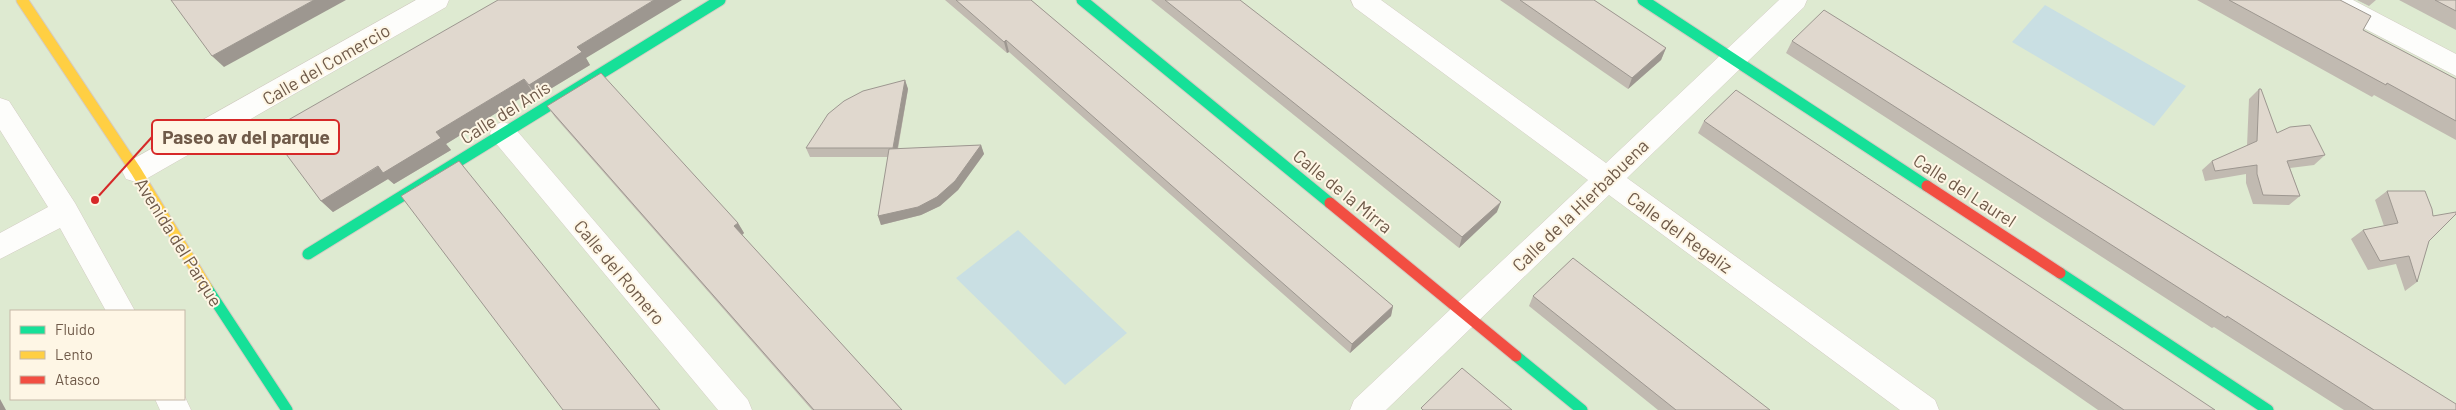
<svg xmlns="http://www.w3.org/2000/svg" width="2456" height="410" viewBox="0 0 2456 410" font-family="Barlow,sans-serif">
<rect width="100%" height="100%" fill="#f4f0e6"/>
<!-- green -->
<path fill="#deead1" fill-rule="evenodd" d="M0,0h2456v410h-2456zM11,311h173v88h-173z"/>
<!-- water -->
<g fill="#c9dfe3">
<path d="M2045,5l141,81 -32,40 -142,-84z"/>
<path d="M1018,230l109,103 -62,52 -109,-107z"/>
</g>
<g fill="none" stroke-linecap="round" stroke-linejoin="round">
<!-- street casing -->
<g stroke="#d2cbc2" stroke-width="1">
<g id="street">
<path d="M416,0h33l-3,7 -300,172 -10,3 -10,-3 -4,-8 4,-8z"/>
<path d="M1351,0h30l225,163 173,-163h28l-3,7 -177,171 308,222 4,10h-39l-291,-215 -223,215h-36l4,-10 234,-220 -234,-173z"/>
<path d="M2320,0h33l103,54v22l-133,-69z"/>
<path d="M0,98l9,3 66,102 60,108h-29l-46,-83 -60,31v-26l48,-26 -48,-77z"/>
<path d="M503,122l9,3 236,275 4,10h-34l-224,-269 -4,-8 4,-8z"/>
<path d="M184,395l7,15h-31l-5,-11h29z"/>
</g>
</g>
<!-- fast casing -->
<g stroke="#d4ccc3" stroke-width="13">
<g id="fast">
<path d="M1082,0l248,203"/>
<path d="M1643,0l284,186"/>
<path d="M308,254l412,-254"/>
<path d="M2060,273l208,137"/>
<path d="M207,288l80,122"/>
<path d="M1516,356l66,54"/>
</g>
</g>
<!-- slow casing -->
<g stroke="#d4ccc3" stroke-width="13">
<path id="slow" d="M22,0l114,171 71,117"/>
</g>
<!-- jam casing -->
<g stroke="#d4ccc3" stroke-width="13">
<g id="jam">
<path d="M1927,186l133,87"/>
<path d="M1330,203l186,153"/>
</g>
</g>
<!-- street -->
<use href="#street" fill="#fdfdfb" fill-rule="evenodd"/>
<!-- fast -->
<use href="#fast" stroke="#16e098" stroke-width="11"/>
<!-- slow -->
<use href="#slow" stroke="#ffcf43" stroke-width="11"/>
<!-- jam -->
<use href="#jam" stroke="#f24e42" stroke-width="11"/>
</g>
<!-- wall -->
<g fill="#c1bab1">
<path d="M498,0l88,58 4,7 -53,32 -5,-6 -86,53 5,6 -57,34 -6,-5 -55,33 -12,-11z"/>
<path d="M945,0h86l362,306 -2,10 -41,37 -341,-301 -2,1z"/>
<path d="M1151,0h89l257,212 -38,36z"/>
<path d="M1500,0h94l72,48 -5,12 -33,29z"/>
<path d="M2197,0h143l23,30 93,49v61l-82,-45 -2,2z"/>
<path d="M2357,0h19l-7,6z"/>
<path d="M2399,0h57v30z"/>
<path d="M1792,41l664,369h-112l-130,-83 -2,1 -426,-275z"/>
<path d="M905,80l3,9 -10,60 83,-4 3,9 -26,36 -18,16 -19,9 -40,10 -3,-9 10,-59h-78l-4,-9z"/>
<path d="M2259,89l18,44 48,22 -11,10 -24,3 10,28 -11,9 -36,-1 -7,-21v-9l-41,7 -3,-11 10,-9 35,-15 2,-47z"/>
<path d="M547,106l191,117 6,10 -2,2 160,175h-90l-257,-293z"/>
<path d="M1704,121l511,289h-117l-400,-277z"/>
<path d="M2387,191l42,50 -12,41 -12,9 -9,-27 -28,6 -17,-31 12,-9 21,-4 -9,-26z"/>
<path d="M1533,296l237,114h-112l-129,-104z"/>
</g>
<!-- shaded-wall -->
<g fill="#9d9790">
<path d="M314,0h32l-122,67 -12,-11z"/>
<path d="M654,0h28l-96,58 4,7 -53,32 -8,-12 48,-38z"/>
<path d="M1006,40l3,12 -2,1 -3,-11z"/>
<path d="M1666,48l-5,12 -33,29 4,-11z"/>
<path d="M524,79l8,12 -86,53 5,6 -57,34 -6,-5 -55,33 -12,-11z"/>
<path d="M905,80l3,9 -12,68 -3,-9z"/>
<path d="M981,145l3,9 -26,36 -18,16 -19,9 -40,10 -3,-9z"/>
<path d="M1501,202l-4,10 -38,36 3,-11z"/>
<path d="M738,223l6,10 -4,4 -6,-11z"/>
<path d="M1393,306l-2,10 -41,37 2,-9z"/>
<path d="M0,399l6,11h-6z"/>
</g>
<!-- building -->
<g fill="#e0d8ce" stroke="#9d9790">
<path d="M171,0h143l-102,56z"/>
<path d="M498,0h156l-77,47 5,5 -53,33 -5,-6 -88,53 5,6 -58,35 -5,-7 -57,35 -52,-70z"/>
<path d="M956,0h75l362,306 -41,38 -346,-304 -2,2z"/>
<path d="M1165,0h75l261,202 -39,35z"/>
<path d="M1520,0h74l72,48 -34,30z"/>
<path d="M2229,0h111l31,16 -8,14 93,49v42l-69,-38 -1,2z"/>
<path d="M2435,0h21v11z"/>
<path d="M1824,10l632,394v6h-82l-147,-94 -1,2 -434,-277z"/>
<path d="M601,73l137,150 -4,3 168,184h-88l-267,-304z"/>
<path d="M905,80l-12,68h-87l22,-34 16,-13 19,-10z"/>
<path d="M2259,89h2l16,44 13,-6 20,-2 15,30 -38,6 13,35 -37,-1 -6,-21v-9l-42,6 -3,-10 45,-20z"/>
<path d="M1736,90l479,320h-91l-420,-289z"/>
<path d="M981,145l-26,36 -18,16 -19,10 -40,9 11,-67z"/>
<path d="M459,161l201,249h-97l-162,-214z"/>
<path d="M2387,191h38l7,18 1,7 23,-4v2l-27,27 -12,41 -8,-26 -29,5 -17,-31 35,-7z"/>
<path d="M1573,258l197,152h-94l-143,-114z"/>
<path d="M1462,368l50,42h-89l-2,-2z"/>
</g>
<g text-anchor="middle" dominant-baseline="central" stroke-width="4" stroke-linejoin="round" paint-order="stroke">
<!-- street labels -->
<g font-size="18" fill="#6f5a49" stroke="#fef6e5">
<text transform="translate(326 64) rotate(-30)">Calle del Comercio</text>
<text transform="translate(505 112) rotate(-32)">Calle del Anís</text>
<text transform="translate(1965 190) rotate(33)">Calle del Laurel</text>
<text transform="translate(1343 191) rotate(39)">Calle de la Mirra</text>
<text transform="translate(1580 205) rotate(-44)">Calle de la Hierbabuena</text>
<text transform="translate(1680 232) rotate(36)">Calle del Regaliz</text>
<text transform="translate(179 242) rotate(58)">Avenida del Parque</text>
<text transform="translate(620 272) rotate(50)">Calle del Romero</text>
</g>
</g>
<!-- callouts -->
<path fill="none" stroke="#d62828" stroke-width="2" d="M95 200L152 137"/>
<circle fill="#d62828" stroke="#fef6e5" stroke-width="2" cx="95" cy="200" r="5"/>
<rect fill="#fef6e5" stroke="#d62828" stroke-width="2" x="152" y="120" width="187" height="34" rx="5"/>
<g font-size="19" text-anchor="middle" font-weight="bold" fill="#6f5a49">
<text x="246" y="144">Paseo av del parque</text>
</g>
<!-- legend -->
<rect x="10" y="310" width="175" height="90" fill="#fef6e5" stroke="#c5b8a7"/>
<rect x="20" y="326" width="25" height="8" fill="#16e098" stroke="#c5b8a7"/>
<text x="55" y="335" font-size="15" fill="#6f5a49">Fluido</text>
<rect x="20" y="351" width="25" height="8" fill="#ffcf43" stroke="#c5b8a7"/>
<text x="55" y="360" font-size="15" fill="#6f5a49">Lento</text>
<rect x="20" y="376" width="25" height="8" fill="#f24e42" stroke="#c5b8a7"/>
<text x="55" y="385" font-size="15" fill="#6f5a49">Atasco</text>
</svg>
